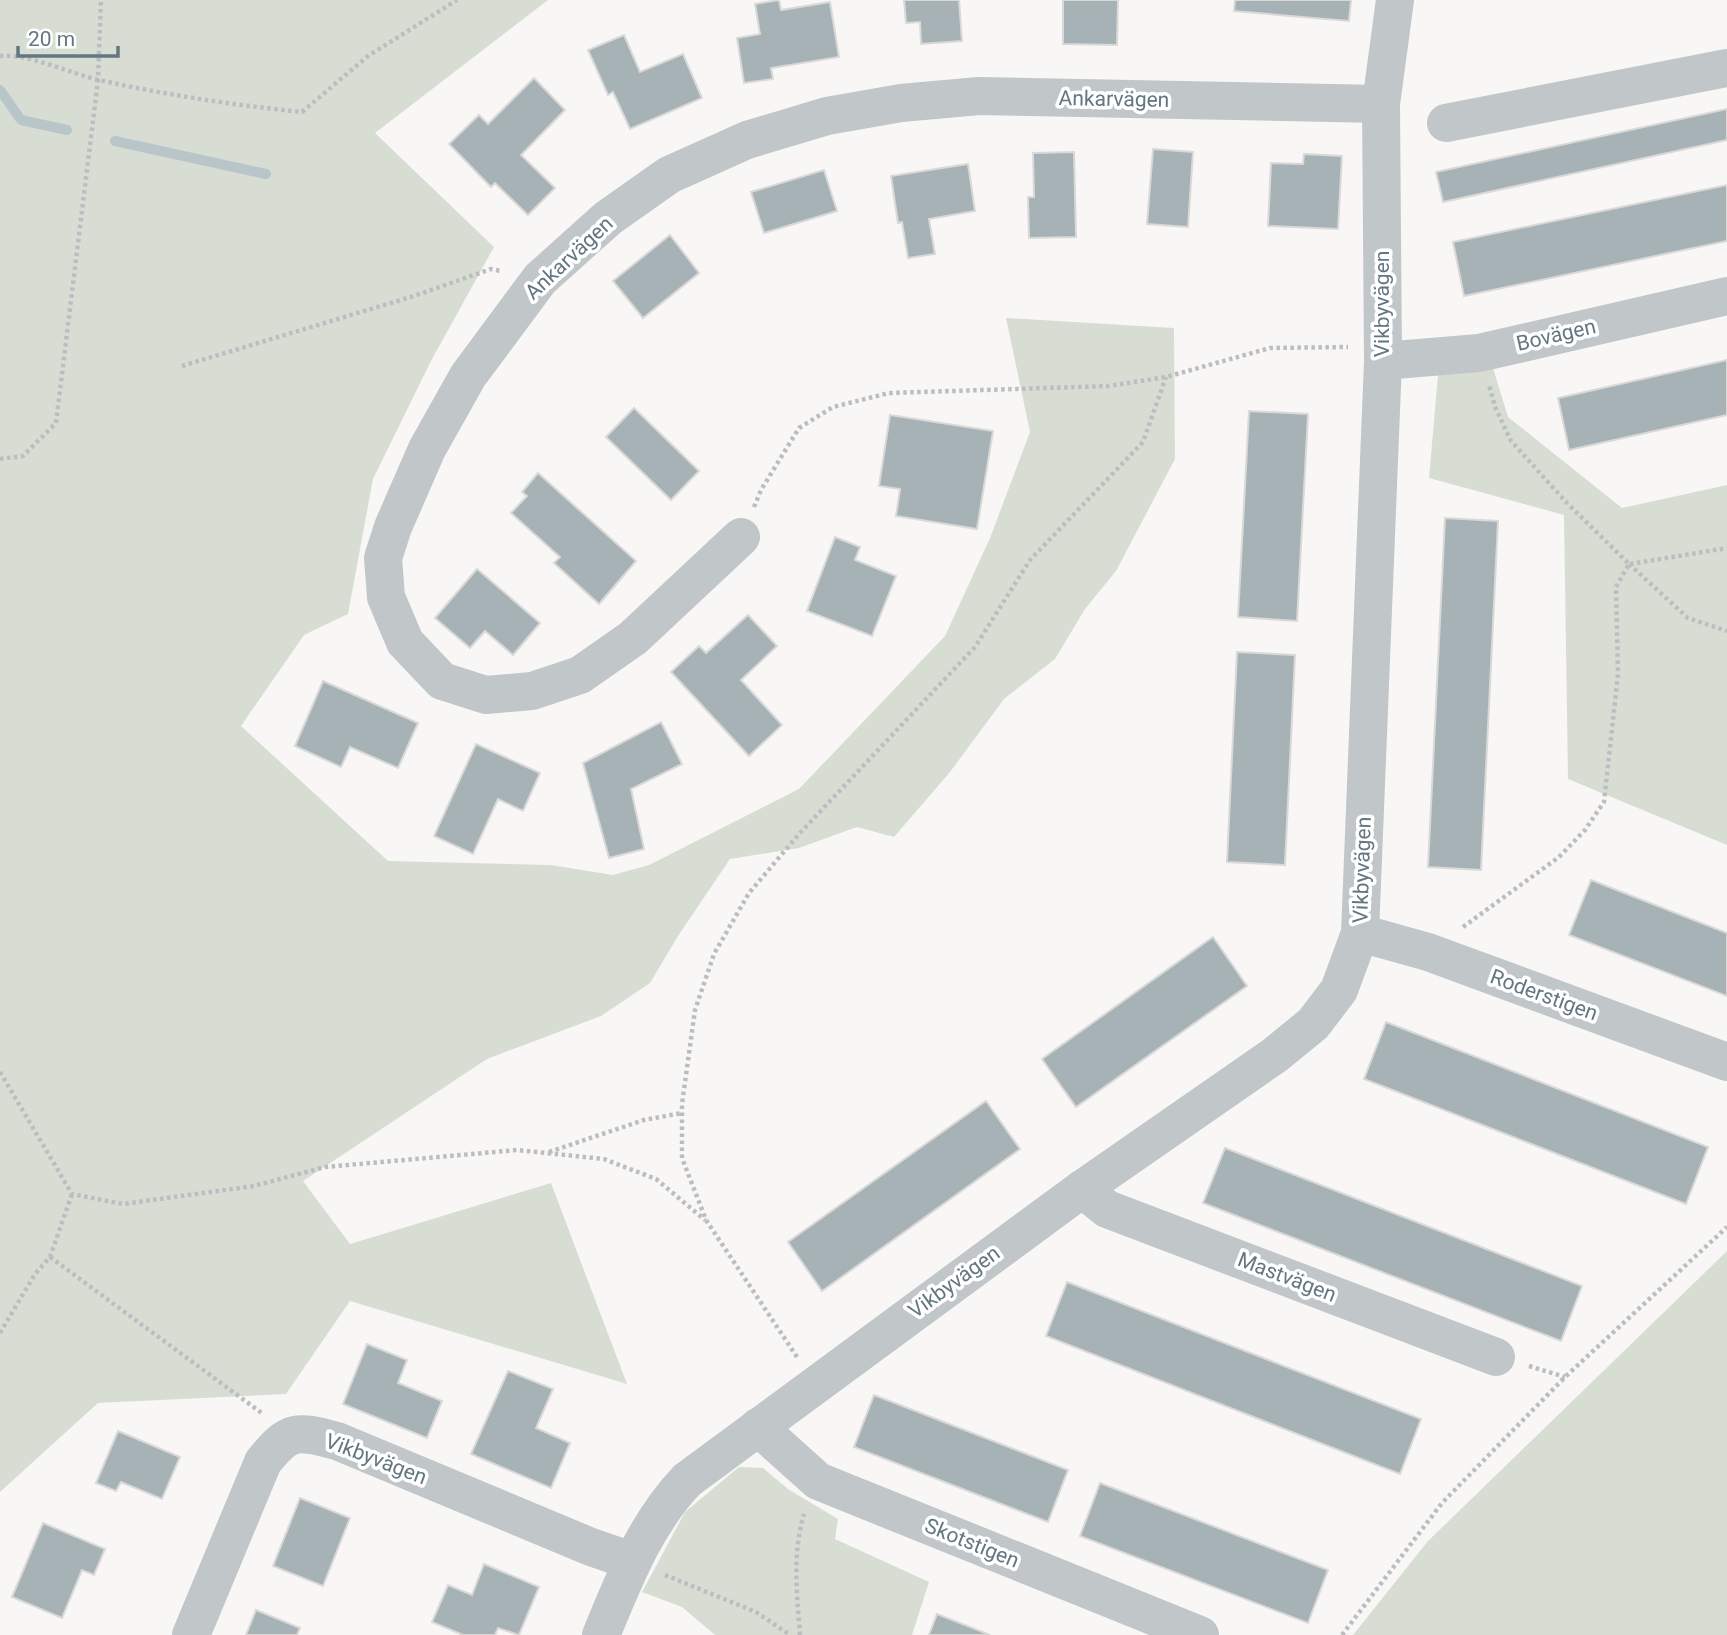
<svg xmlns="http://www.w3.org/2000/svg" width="1727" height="1635" viewBox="0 0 1727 1635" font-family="Roboto,sans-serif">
<rect width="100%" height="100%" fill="#f8f7f5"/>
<!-- green -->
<g fill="#d8ddd4">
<path d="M0,0h548l-173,133 119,114 -63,114 -58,118 -25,135 -44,21 -63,91 147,135 163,4 62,10 36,-10 150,-76 146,-153 45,-98 40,-106 -24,-114 168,10 1,131 -59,112 -31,38 -30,50 -51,40 -54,73 -56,65 -37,-10 -58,21 -69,11 -52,77 -28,47 -49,33 -114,43 -184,122 47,63 201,-61 76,201 -277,-83 -64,93 -188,9 -98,89z"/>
<path d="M1493,368l15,49 114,91 105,-23v360l-159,-66 -4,-264 -135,-37 9,-103z"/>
<path d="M1727,1251v384h-374l75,-94z"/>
<path d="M739,1467l24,1 25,21 50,30 -3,20 94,43 -17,53h-197l-33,-28 -40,-15 43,-80z"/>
</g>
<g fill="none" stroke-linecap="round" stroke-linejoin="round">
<!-- stream -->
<g stroke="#b8c6c9" stroke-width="10">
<path d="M0,90l21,30 46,10"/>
<path d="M115,141l151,33"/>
</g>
</g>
<!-- building -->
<g fill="#a7b2b6" stroke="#d9d9d7" stroke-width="2">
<path d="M779,0l2,10 49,-8 9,55 -68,11 2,11 -29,4 -7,-45 23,-4 -5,-30z"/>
<path d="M904,0h55l3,41 -41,3 -1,-22 -14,1z"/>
<path d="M1063,0h55l-1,45 -54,-1z"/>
<path d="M1235,0h116l-2,21 -115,-10z"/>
<path d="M624,35l16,37 43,-18 19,44 -72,31 -17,-37 -5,3 -20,-45z"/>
<path d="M534,78l31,32 -44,45 34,33 -27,27 -33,-32 -4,4 -42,-43 30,-29 9,9z"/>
<path d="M1727,109v31l-284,62 -7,-30z"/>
<path d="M1153,149l40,3 -5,75 -41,-3z"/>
<path d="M1074,152l2,85 -47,1 -1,-41h6l-1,-44z"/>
<path d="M1304,154l38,2 -4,73 -70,-3 3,-63 32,1z"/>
<path d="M968,164l7,47 -46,8 6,35 -27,4 -6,-36 -4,1 -7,-47z"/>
<path d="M824,170l13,41 -73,22 -13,-41z"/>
<path d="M1727,185v56l-263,55 -11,-54z"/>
<path d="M670,235l29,38 -56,45 -30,-37z"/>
<path d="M1727,360v55l-158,35 -11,-52z"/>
<path d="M634,408l65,63 -28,29 -65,-63z"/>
<path d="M1249,411l59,3 -11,207 -59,-4z"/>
<path d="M890,415l103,16 -16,98 -81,-13 4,-27 -21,-3z"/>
<path d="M538,473l98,88 -37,43 -45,-41 6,-6 -49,-44 16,-17 -5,-4z"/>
<path d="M1445,518l53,3 -17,349 -53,-3z"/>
<path d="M835,537l25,10 -5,13 41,16 -24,60 -65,-25z"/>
<path d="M477,569l63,54 -27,32 -28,-24 -15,17 -35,-30z"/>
<path d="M748,615l29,31 -36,34 41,45 -33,31 -78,-84 28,-26 7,7z"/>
<path d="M1237,652l58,3 -10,210 -58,-3z"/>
<path d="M323,681l95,42 -20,45 -48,-21 -9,20 -46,-21z"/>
<path d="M661,722l21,42 -51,25 13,60 -35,9 -26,-95z"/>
<path d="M476,744l64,29 -17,38 -25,-12 -25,55 -39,-18z"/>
<path d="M1591,880l136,53v63l-158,-61z"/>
<path d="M1213,937l34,49 -171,121 -34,-48z"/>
<path d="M1386,1022l322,125 -22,57 -322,-125z"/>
<path d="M986,1101l34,48 -198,142 -34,-49z"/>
<path d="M1225,1148l357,138 -21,55 -358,-138z"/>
<path d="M1067,1282l354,137 -21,55 -354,-138z"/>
<path d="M367,1344l40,16 -9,23 44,18 -15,37 -84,-34z"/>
<path d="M508,1371l45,18 -17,39 34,15 -19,45 -80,-34z"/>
<path d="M874,1395l194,75 -20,52 -194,-75z"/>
<path d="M118,1431l62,26 -18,42 -41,-17 -5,9 -20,-8z"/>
<path d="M1100,1483l228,87 -20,53 -228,-87z"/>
<path d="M300,1498l50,20 -27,68 -50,-20z"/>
<path d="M43,1523l62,26 -11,26 -12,-5 -20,48 -50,-21z"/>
<path d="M484,1564l55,23 -20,48 -21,-7 -3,7h-32l-31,-13 16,-37 24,10z"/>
<path d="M256,1610l44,18 -3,7h-51z"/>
<path d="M937,1614l53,21h-61z"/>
</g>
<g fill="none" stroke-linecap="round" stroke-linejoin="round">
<!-- path -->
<g stroke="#bbbec0" stroke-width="4.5" stroke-dasharray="3.5 3.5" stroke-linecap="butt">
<path d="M0,56c27,-3 72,18 99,24 67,15 135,25 203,32l66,-56 89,-56"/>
<path d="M182,366l232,-70 77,-27 10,2"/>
<path d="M0,459l23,-3 33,-33 42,-343 3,-80"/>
<path d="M754,507l7,-17 38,-62 34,-21 56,-14 220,-7 57,-9 104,-29 78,-1"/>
<path d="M1629,564l59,54 39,13"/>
<path d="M1630,564l97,-16"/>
<path d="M1463,927l96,-70 26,-27 19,-28 14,-128 -2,-87 13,-23 -62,-61 -56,-62 -16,-34 -6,-22"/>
<path d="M0,1072l72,122 51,10 131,-18 71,-19 192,-17 87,9 52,20 49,41"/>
<path d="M549,1152l95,-32 38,-7"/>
<path d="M50,1257l213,157"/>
<path d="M0,1333l35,-59 15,-17 22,-63"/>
<path d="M797,1357l-91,-137 -24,-62v-54l13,-94 19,-56 35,-61 50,-59 176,-187 55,-87 113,-118 23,-65"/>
<path d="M1529,1366l36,11"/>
<path d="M665,1575l91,37 34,23"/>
<path d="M800,1635c-3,-40 -8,-82 4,-121"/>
<path d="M1342,1635l100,-132 123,-126 162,-150"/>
</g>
<!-- minor -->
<g stroke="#c1c6c9" stroke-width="38">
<path d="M1446,123l281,-55"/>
<path d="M1383,361l96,-8 248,-57"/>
<path d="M741,537l-108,101 -53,37 -48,16 -46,4 -44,-14 -37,-39 -19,-45 -3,-39 10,-31 34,-78 41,-73 72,-97 68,-61 61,-43 78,-35 80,-24 74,-13 78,-7 402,8"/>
<path d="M1360,933l68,19 299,110"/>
<path d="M1082,1189l25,20 389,148"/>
<path d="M758,1427l60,54 382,154"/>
<path d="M191,1635l72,-173c26,-33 34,-32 74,-21l254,106 41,14"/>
<path d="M601,1635c23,-55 44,-111 86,-155l395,-291 193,-134 38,-31 26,-34 21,-57 23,-572 -2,-257 14,-104"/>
</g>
</g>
<g text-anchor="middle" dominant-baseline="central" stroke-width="7" stroke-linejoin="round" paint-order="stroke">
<!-- street labels -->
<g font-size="21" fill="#637780" stroke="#fff">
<text transform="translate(1114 99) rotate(1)">Ankarvägen</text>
<text transform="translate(569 258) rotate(-43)">Ankarvägen</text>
<text transform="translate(1382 304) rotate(-90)">Vikbyvägen</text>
<text transform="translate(1556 335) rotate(-13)">Bovägen</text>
<text transform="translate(1362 870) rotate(-88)">Vikbyvägen</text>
<text transform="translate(1544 995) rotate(20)">Roderstigen</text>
<text transform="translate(1287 1277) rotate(21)">Mastvägen</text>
<text transform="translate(954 1282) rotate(-36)">Vikbyvägen</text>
<text transform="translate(376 1459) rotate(21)">Vikbyvägen</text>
<text transform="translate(972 1543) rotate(22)">Skotstigen</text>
</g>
</g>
<!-- scale -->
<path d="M18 46v10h100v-10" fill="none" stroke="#637780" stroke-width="3.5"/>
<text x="28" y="46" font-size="21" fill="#637780" stroke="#ffffff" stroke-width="5" paint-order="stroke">20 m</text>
</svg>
